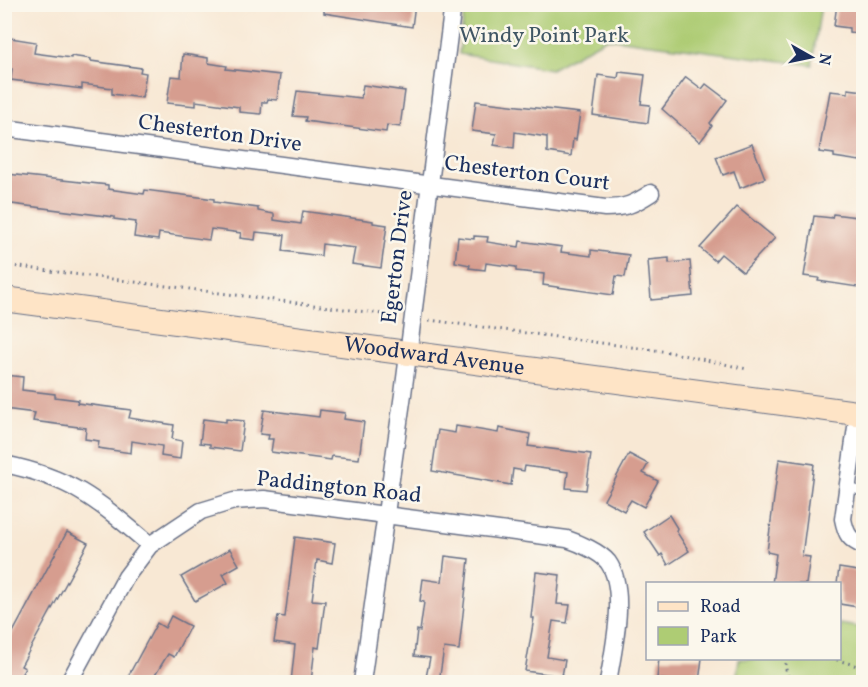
<svg xmlns="http://www.w3.org/2000/svg" width="868" height="687" viewBox="0 0 868 687" font-family="Vollkorn,serif">
<rect width="100%" height="100%" fill="#fbf7ec"/>
<filter id="ink" filterUnits="userSpaceOnUse"><feTurbulence type="fractalNoise" baseFrequency=".0167" numOctaves="2"/><feDisplacementMap in="SourceGraphic" scale="12" xChannelSelector="R" yChannelSelector="G"/><feConvolveMatrix kernelMatrix="1 2 1 2 8 2 1 2 1" color-interpolation-filters="sRGB"/></filter>
<filter id="wash" filterUnits="userSpaceOnUse"><feTurbulence type="fractalNoise" baseFrequency=".008" numOctaves="4" result="noise"/><feDisplacementMap in="SourceGraphic" scale="24" xChannelSelector="R" yChannelSelector="G"/><feGaussianBlur stdDeviation="1.35" result="paint"/><feColorMatrix in="noise" values="0 0 0 0 0 0 0 0 0 0 0 0 0 0 0 0 0 1.4 0 .05"/><feComposite in="paint" operator="in"/></filter>
<g filter="url(#wash)">
<rect width="100%" height="100%" fill="#f8e8d4"/>
<!-- green -->
<g fill="#aecc74" stroke="#647e69" stroke-width="1.5">
<path d="M465,5v-1l356,1 -9,60 -205,-27 -56,31 -92,-15z"/>
<path d="M840,624l23,4v54h-127l3,-23 101,-1z"/>
</g>
<g id="blocks">
<!-- building -->
<g fill="#d69d8f">
<path d="M324,4h91l-3,23 -88,-14z"/>
<path d="M837,4h27v30l-15,-2v-4l-15,-2z"/>
<path d="M4,37l32,5 -2,11 37,5v-2l20,3v2l50,7 -1,4 6,1 -4,25 -30,-4v-6l-30,-4v5l-71,-9 1,-11 -8,-1z"/>
<path d="M183,54l25,4v5l19,3 -1,3 54,6 -3,25 -9,-1 -1,3h-5l-1,12 -22,-2v-5l-43,-6v5l-29,-3 4,-27 10,1z"/>
<path d="M619,72l26,3 -4,29 9,1 -2,18 -55,-8 5,-40 20,3z"/>
<path d="M686,77l16,12 4,-5 21,16 -17,23 2,3 -12,16 -38,-33z"/>
<path d="M363,85l42,6 -5,36 -13,-2 -1,7 -81,-11 1,-4 -13,-1 4,-25 64,7z"/>
<path d="M848,89l16,2v66h-3l-1,4 -26,-4v-3l-15,-2 11,-61 18,2z"/>
<path d="M476,101l104,12 -4,27 -3,-1 -2,17 -24,-4v-15l-32,-5 -1,16 -20,-3 2,-11 -24,-3z"/>
<path d="M752,144l13,34 -25,10 -6,-17 -11,4 -7,-18z"/>
<path d="M7,174l101,11v4l36,5 1,-4 69,9v3l44,6v3l16,3v6l27,4 2,-13 70,10v2l14,2 -6,43 -29,-4 3,-16 -33,-4 -1,12 -38,-5 2,-16 -29,-3 -1,8 -15,-2 1,-5 -30,-4 -2,11 -50,-7 -1,7 -24,-3 2,-15 -22,-3v-2l-110,-14z"/>
<path d="M737,207l38,31 -32,34 -22,-18 -6,7 -15,-13z"/>
<path d="M833,214l24,3v5h7v66l-46,-7 1,-3 -15,-2 10,-60 18,2z"/>
<path d="M474,236l14,1 -1,5 32,5 1,-6 42,6 -1,5 30,4v-6l38,5 -4,22 -9,-1 -3,19 -70,-10 1,-11 -28,-3v-4l-30,-4 -1,7 -16,-2 1,-3 -15,-3 3,-25 16,2z"/>
<path d="M669,258v5l21,-2 3,35 -42,4 -3,-40z"/>
<path d="M4,375l19,2 -1,13 33,4v3l23,3 -1,3 54,7 -2,8 45,7 -2,14 10,2 -2,18 -19,-3 1,-10 -30,-5 -1,12 -33,-5 1,-7 -14,-2 1,-11 -53,-7 2,-8 -31,-4z"/>
<path d="M264,410l55,7 1,-7 25,3 -1,6 20,3 -5,37 -27,-3 -1,4 -60,-8 2,-13h-5l1,-4 -9,-1z"/>
<path d="M203,419l23,3v-3l18,2 -4,30 -30,-4v-3l-10,-1z"/>
<path d="M456,426l42,7 1,-5 31,6 -2,12 63,8 -5,36 -20,-2 2,-16 -43,-6 -1,5 -11,-2 -2,16 -79,-14 6,-41 17,3z"/>
<path d="M629,454l19,10 -5,9 15,8 -14,26 -13,-7 -7,11 -20,-11z"/>
<path d="M779,459l35,5 -12,92 8,1 -4,27h-34l4,-30 -9,-2z"/>
<path d="M669,515l8,13 -1,3 13,20 -21,14 -6,-11 -2,2 -16,-24z"/>
<path d="M67,532l21,11 -59,108 -8,15 4,2 -8,14h-13v-33z"/>
<path d="M295,537l40,6 -3,20 -15,-3 -5,40 13,1 -6,47 -4,-1 -4,35h-20l4,-37 -21,-3 4,-26 7,1z"/>
<path d="M230,549l9,16 -16,9 5,9 -33,18 -14,-24z"/>
<path d="M445,556l24,3 -10,91 -15,-2 -5,34h-14l5,-24 -16,-2 3,-26 3,1 4,-29 -4,-1 3,-22 19,3z"/>
<path d="M839,568l25,4v36l-24,-4v-20h-3z"/>
<path d="M536,572l24,3 -3,29 13,1 -3,18 -14,-2 -6,36 18,3 -3,16 -37,-5 9,-53h-3z"/>
<path d="M171,616l19,10 -16,31 -6,-3 -17,28h-26l32,-59 8,5z"/>
<path d="M659,658h43l-3,24 -42,-3z"/>
</g>
</g>
</g>
<g filter="url(#ink)">
<use href="#blocks" fill-opacity="0" stroke="#687087" stroke-width="1.5"/>
<g fill="none" stroke-linecap="round" stroke-linejoin="round">
<!-- service casing -->
<g stroke="#687087" stroke-width="10">
<path id="service" d="M847,488l17,3"/>
</g>
<!-- minor casing -->
<g stroke="#687087" stroke-width="19">
<g id="minor">
<path d="M4,128l601,80c21,0 29,-4 46,-15"/>
<path d="M858,413l-15,106c3,15 6,21 21,27"/>
<path d="M4,464c69,14 94,37 146,81"/>
<path d="M69,682l57,-105 24,-32 51,-34 33,-10 30,-2 303,40c12,4 33,13 41,23 20,28 5,89 0,120"/>
<path d="M362,682l41,-288 50,-390"/>
</g>
</g>
<!-- secondary casing -->
<g stroke="#687087" stroke-width="26">
<g id="secondary">
<path id="s1" d="M4,299l860,115"/>
</g>
</g>
<!-- path -->
<g stroke="#687087" stroke-width="3" stroke-dasharray="1.5 4.5" stroke-linecap="butt">
<path d="M4,265l394,51"/>
<path d="M429,320l240,32 78,17"/>
<path d="M789,658l-4,8 5,16"/>
<path d="M831,658l33,10"/>
</g>
<!-- service -->
<use href="#service" stroke="#fff" stroke-width="8"/>
<!-- minor -->
<use href="#minor" stroke="#fff" stroke-width="16"/>
<!-- secondary -->
<use href="#secondary" stroke="#fee4c6" stroke-width="24"/>
</g>
</g>
<g text-anchor="middle" dominant-baseline="central" stroke-width="5" stroke-linejoin="round" paint-order="stroke">
<!-- park labels -->
<g font-size="22" fill="#405664" stroke="#fbf7ec">
<text x="544" y="36">Windy Point Park</text>
</g>
<!-- street labels -->
<g font-size="22" fill="#1b2f5e" stroke="#fbf7ec">
<text transform="translate(220 134) rotate(8)">Chesterton Drive</text>
<text transform="translate(527 174) rotate(7)">Chesterton Court</text>
<text transform="translate(398 257) rotate(-83)">Egerton Drive</text>
<text stroke="none"><textPath href="#s1" startOffset="434">Woodward Avenue</textPath></text>
<text transform="translate(339 488) rotate(6)">Paddington Road</text>
</g>
</g>
<!-- margin -->
<rect width="868" height="687" fill="none" stroke="#fbf7ec" stroke-width="24"/>
<!-- legend -->
<rect x="646" y="582" width="195" height="78" fill="#fbf7ec" stroke="#a1a7b3" stroke-width="1.5"/>
<rect x="658" y="602" width="30" height="9" fill="#fee4c6" stroke="#a1a7b3" stroke-width="1.5"/>
<text x="700" y="612" font-size="18" fill="#1b2f5e">Road</text>
<rect x="658" y="627" width="30" height="18" fill="#aecc74" stroke="#a1a7b3" stroke-width="1.5"/>
<text x="700" y="642" font-size="18" fill="#1b2f5e">Park</text>
<!-- north arrow -->
<g transform="translate(811 57) rotate(99)" stroke="#fbf7ec" stroke-width="4.5" paint-order="stroke">
<path d="M0-4.5L10 22L0 15L-10 22Z" fill="#1b2f5e"/>
<text y="-9" font-size="16" font-weight="bold" text-anchor="middle" fill="#1b2f5e">N</text>
</g>
</svg>
